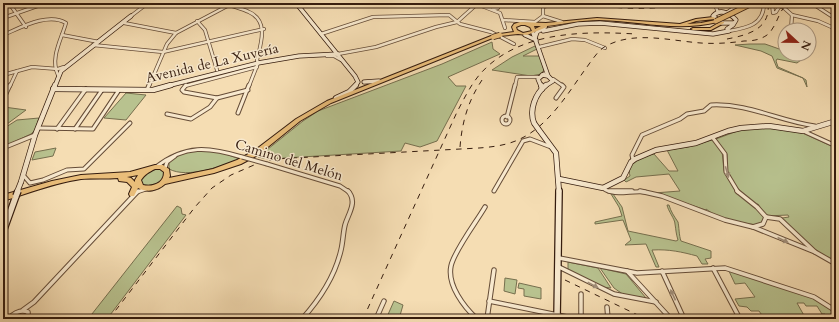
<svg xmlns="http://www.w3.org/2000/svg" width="839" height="322" viewBox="0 0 839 322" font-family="Cardo,serif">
<rect width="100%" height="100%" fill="#f5ddb3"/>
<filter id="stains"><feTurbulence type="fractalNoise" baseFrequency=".005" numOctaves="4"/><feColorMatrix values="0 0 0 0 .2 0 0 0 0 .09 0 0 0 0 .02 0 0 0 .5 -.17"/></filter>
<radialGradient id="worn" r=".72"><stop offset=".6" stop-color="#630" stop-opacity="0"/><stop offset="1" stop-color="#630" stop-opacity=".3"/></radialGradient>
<!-- green -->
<g fill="#b8c28f" stroke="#766f4e">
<path d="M492,42l1,7 7,5 -52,23 8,9h10l-29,55 -17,6 -15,-4 -4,8 -133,8 -10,-2 45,-36 15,-10 124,-47z"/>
<path d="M750,44h15l20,7v3h10l6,6 -4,3 -20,-4 -1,2 2,6 25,11 3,2 1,7 -4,-9 -26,-10 -5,-12 -11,-5 -26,-6z"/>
<path d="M535,46l2,3 -14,7h17l4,14 -3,4 -10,2 -39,-6 20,-13z"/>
<path d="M126,93l20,2 -20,25 -22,-2z"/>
<path d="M4,107l22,3 -23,17z"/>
<path d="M39,118l-4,12 -4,4 -28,13v-18l14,-9z"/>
<path d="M768,127l35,6 33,15v113c-19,-6 -41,-28 -54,-43l7,-1 -1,-2 -22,1 -8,-12 -4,1 -15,-12 -12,-21v-18l-11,-15 24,-9z"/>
<path d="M712,140l10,11 2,20 12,21 22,17 6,8 -3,6 -4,2c-18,-3 -36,-4 -51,-16v1l-52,-17 26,-2 -11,-17 -33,3 -10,5 -2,-2 6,-4c-4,-15 12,-19 24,-22l15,17h9l-11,-21 21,-3z"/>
<path d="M56,148l-3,8 -21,4 3,-8z"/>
<path d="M202,149l18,3 20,7c-18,7 -52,20 -71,10v-6l3,-4 10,-5z"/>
<path d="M155,168l7,1 3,4c-5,12 -10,13 -22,12l-2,-2v-5z"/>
<path d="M611,194h2l9,13 6,24 48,10 2,-1c-2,-6 -2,-10 -3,-16 0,-5 -7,-13 -8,-19h2c2,7 5,11 9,17 1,4 1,14 3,19l30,10v7l-6,1 3,5h-6l-5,-8c-15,-4 -28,-7 -45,-6l7,17h-3l-10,-23 -21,1 6,-5 -8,-20 -28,4v-2l27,-6 -3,-9z"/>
<path d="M177,206l4,2 1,6 4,1 -79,104h-19z"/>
<path d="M568,262l30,6 13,20 -10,-1 -33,-17z"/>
<path d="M600,268l26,6 20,24 -22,-3 -10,-7z"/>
<path d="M728,269l86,28 22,14v8h-7l-4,-5h-3l-5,-8h-11l-2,-3h-7l9,16 -42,-1 -5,-7h-8l-4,-4 -8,-1 -4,-7 20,-2 -10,-14 -10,1z"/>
<path d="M505,278l12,2 -2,14 -11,-3z"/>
<path d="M519,283l22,5v11l-17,-3v-7l-6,-1z"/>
<path d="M394,301l9,4 -4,14h-13z"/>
</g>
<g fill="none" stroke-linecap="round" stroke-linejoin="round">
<!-- street-far2 casing -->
<g stroke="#654c37" stroke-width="4">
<g id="street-far2">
<path d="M9,3l17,24"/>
<path d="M225,3c8,4 16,5 24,9 20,9 12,31 8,48l1,3 -9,23"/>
<path d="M474,3l26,10 5,15"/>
<path d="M538,3l14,1 -9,3v9"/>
<path d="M772,3l1,10 3,-1 3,-5h4l9,8 26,6 18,8"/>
<path d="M816,6l20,13"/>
<path d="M299,7l15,-4"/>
<path d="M493,9l5,-1v-5"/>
<path d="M718,12l-3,-7 6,-2"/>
<path d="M131,16l17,-13"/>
<path d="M543,16l19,6"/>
<path d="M3,18l43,-15"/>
<path d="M503,20l32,2 8,-6"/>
<path d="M197,21l8,9 12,40"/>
<path d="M124,23l52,10"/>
<path d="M791,30l1,-15"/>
<path d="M729,31c18,-3 35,-6 35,-28"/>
<path d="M321,34l52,-17 76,-2 11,9 31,8 23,12"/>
<path d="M3,35c17,-7 45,-23 63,-12 -5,17 -16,35 -8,52"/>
<path d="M62,35l37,7"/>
<path d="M93,45l70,7 101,-23"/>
<path d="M539,47l33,-8 13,1 20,8"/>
<path d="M338,54l38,-7 60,-20 21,-5 20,-18"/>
<path d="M327,56h7l7,4"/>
<path d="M3,75l29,-8 26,2 6,-2"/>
<path d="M553,79l10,7"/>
<path d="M10,86l7,-15"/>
<path d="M149,86l18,-42 9,-11 57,-30"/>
<path d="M185,86l72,-19"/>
<path d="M515,86l2,-9h21"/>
</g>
</g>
<!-- street-far1 casing -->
<g stroke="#654c37" stroke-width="5">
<g id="street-far1">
<path d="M186,85l-4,5 2,2 33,6 31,-8"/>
<path d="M147,90l2,-5"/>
<path d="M556,98l8,-11 -2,-2"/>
<path d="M3,100l7,-15"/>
<path d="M238,113l11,-28"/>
<path d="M167,114l24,5 19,-12 7,-9"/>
<circle cx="506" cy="120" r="4"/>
<path d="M507,117l8,-32"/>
<path d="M38,128l55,1 26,-39"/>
<path d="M57,129l29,-40"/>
<path d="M75,129l27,-39"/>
<path d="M803,131l33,15"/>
<path d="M713,138l12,16 1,18 12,20"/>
<path d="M3,148l32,-13"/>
<path d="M633,160l-1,-5 10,-20 38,-16 7,-5 17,-3 7,-6c37,-2 68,16 104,21"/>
<path d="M267,164l73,22 9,6"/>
<path d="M156,167c29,-23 53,-20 86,-10"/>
<path d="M165,168l2,-6 8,-6"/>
<path d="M23,175l7,8 13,-3 24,-10 17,-1 46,-46"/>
<path d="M603,188c10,9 29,2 42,4"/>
<path d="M494,191l29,-50 7,-2 21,8"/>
<path d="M137,192l9,-3"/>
</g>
</g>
<!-- street casing -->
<g stroke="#654c37" stroke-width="5.5">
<g id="street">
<path d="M609,191h23"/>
<path d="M640,191l22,5 63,24 28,7 62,25"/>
<path d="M737,191l20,16 9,10"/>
<path d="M766,217l14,2 35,33 21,12"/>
<path d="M753,227l10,-3 3,-7"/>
<path d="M559,258l78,15 88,-5 89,29 22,14"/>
<path d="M559,267l55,27 42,8"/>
<path d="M713,268l27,51"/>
<path d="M627,271l44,48"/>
<path d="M662,271l22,48"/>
<path d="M581,294v25"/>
<path d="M489,301l88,18"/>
<path d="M607,307l1,12"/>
<path d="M23,310l11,-8 104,-111"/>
<path d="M8,319c6,-6 12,-10 20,-7v7"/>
<path d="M302,319c18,-20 33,-43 39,-69 2,-8 2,-17 4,-25 3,-11 13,-23 3,-34"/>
<path d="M376,319l8,-18"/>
<path d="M477,319c-13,-12 -30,-34 -26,-53 3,-15 26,-45 34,-59"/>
<path d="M487,319l7,-49"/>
</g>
</g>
<!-- secondary-far2 casing -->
<g stroke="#351c0e" stroke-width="5">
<g id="secondary-far2">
<path d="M296,3l59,73 3,6 -3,4"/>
<path d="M136,5h10"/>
<path d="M727,13l15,-10"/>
<path d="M543,31l35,-7 22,-1 113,11 16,-3 -2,-2 6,-4 3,-5c-6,-7 -16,-12 -23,-4l9,7h12"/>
<path d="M533,33l15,43"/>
<path d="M525,35l11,5"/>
<path d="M535,38l2,-6 8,-5"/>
<path d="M542,75l6,1 5,5 -8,5"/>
<path d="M364,82l15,-1"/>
<path d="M55,86l6,-15 70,-55"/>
<path d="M167,86l91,-23 41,-7 39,-2"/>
<path d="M541,86l-3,-7 6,-5"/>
</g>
</g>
<!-- secondary-far1 casing -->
<g stroke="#351c0e" stroke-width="6">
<g id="secondary-far1">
<path d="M541,85l1,4"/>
<path d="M53,89l100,1 18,-5"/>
<path d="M336,98l13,-6 7,-7"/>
<path d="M534,123c-5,-13 1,-29 12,-38"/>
<path d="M539,130l17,23 3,39"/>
<path d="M559,179l44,9 20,-10 8,-16 4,-3 21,-9 40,-7 32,-12 13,-3 28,-2 34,5 33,-10"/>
<path d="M21,182l14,-47 20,-50"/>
</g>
</g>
<!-- secondary casing -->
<g stroke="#351c0e" stroke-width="8">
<g id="secondary">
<path d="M3,232l13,-36"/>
<path d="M557,319l2,-128"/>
</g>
</g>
<!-- highway casing -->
<g stroke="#351c0e" stroke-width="2">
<g id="highway">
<path d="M713,17l2,1v1l-19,2 -9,3 14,-1 15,-3 2,1v1c-43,10 -77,-1 -119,-2 -18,0 -35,4 -52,6v1l-20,8 -9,-1 -18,2 -2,-1 2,-1 14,-2 -2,-5 2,-3 6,-2 26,1 51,-5 83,6 16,-5zM521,25h4l5,2 2,4 -9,2 -6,-3 -1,-3zM534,26h7l-6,3z"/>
<path d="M720,22h4v1l-13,7h-18l-2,-1 2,-1h17z"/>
<path d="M491,36h2l2,1 -164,66 -31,18 -42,34 -17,9 -27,9 -49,11c-8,7 -18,9 -27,4l-4,8h-4l-1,-2 3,-7 -5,-5 -8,-1 -1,-3c-12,1 -25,0 -37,1 -27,4 -52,14 -78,22v-6l49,-14 29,-6 49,-3 25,-7h8l6,4 1,7 -1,2 44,-9 24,-9 17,-9 42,-32 31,-18zM155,169h5l4,3c0,12 -12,15 -21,13l-2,-5c4,-6 8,-8 14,-11zM138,175l-3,5v2l-4,-4 -4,-1z"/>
</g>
</g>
<!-- street-far2 -->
<use href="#street-far2" stroke="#f8e9ce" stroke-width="2.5"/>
<!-- street-far1 -->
<use href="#street-far1" stroke="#f8e9ce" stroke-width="3"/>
<!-- street -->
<use href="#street" stroke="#f8e9ce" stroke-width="3.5"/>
<!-- secondary-far2 -->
<use href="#secondary-far2" stroke="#f8e9ce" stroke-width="3.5"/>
<!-- secondary-far1 -->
<use href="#secondary-far1" stroke="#f8e9ce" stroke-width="4.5"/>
<!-- secondary -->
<use href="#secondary" stroke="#f8e9ce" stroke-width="5.5"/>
<!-- highway -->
<use href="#highway" fill="#eabe7a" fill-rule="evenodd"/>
<!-- rail -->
<g stroke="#351c0e" stroke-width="1" stroke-dasharray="5.5 5.5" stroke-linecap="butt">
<path d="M584,3c39,8 78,6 117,0"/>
<path d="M727,39c21,-4 44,-10 41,-36"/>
<path d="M460,147c2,-25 8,-46 22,-67"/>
<path d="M565,280l81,39"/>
<path d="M109,319l86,-112 17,-19 19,-13 23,-10 21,-6 204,-11c14,-1 29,-3 41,-9 28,-13 47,-44 64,-68 7,-9 14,-22 24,-26 28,-14 64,-4 93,-2 14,1 29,0 43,-2 8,0 16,-1 23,-6 8,-6 11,-20 17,-28"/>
<path d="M363,319l94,-207c7,-13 14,-28 24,-39 38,-42 103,-42 155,-39"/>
</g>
<!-- street-bridge casing -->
<g stroke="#654c37" stroke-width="5" stroke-linecap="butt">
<path id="street-bridge" d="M242,157l25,7"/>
</g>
<!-- secondary-bridge-far1 casing -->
<g stroke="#351c0e" stroke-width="6" stroke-linecap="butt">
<g id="secondary-bridge-far1">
<path d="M534,123l5,7"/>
<path d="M17,192l4,-10"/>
</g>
</g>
<!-- secondary-bridge casing -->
<g stroke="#351c0e" stroke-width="8" stroke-linecap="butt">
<path id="secondary-bridge" d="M16,196l2,-5"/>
</g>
<!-- highway-bridge casing -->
<g stroke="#351c0e" stroke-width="6" stroke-linecap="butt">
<g id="highway-bridge">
<path d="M716,21l37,-18"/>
<path d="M493,37l7,-2"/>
</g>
</g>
<!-- street-bridge -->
<use href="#street-bridge" stroke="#f8e9ce" stroke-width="3"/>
<!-- secondary-bridge-far1 -->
<use href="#secondary-bridge-far1" stroke="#f8e9ce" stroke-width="4.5"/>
<!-- secondary-bridge -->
<use href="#secondary-bridge" stroke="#f8e9ce" stroke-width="5.5"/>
<!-- highway-bridge -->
<use href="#highway-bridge" stroke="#eabe7a" stroke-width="4.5"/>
</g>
<!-- one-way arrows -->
<defs><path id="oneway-solid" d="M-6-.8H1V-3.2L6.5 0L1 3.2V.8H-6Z"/></defs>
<g fill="#a08d78">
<use href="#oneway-solid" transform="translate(727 172) rotate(74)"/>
<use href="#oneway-solid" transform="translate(783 240) rotate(25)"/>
<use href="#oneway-solid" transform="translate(593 285) rotate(27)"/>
<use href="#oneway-solid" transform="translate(673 295) rotate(-115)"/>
</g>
<g text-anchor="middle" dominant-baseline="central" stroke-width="3" stroke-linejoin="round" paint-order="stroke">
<!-- street labels -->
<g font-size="14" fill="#351c0e" stroke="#f8e9ce">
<text transform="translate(212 63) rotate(-13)">Avenida de La Xuvería</text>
<text transform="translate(289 160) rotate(17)">Camino del Melón</text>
</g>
</g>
<!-- margin -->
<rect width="839" height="322" fill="none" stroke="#f5ddb3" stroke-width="16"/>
<rect x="4" y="4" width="831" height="314" fill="none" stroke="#351c0e" stroke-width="2"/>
<rect x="8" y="8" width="823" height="306" fill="none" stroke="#351c0e"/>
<!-- north arrow -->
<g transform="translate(797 42) rotate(112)"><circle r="19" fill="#f8e9ce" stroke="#aa9781"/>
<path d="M0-3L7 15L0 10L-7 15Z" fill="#8f2418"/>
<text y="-6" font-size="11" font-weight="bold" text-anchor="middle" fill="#351c0e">N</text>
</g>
<rect width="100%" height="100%" filter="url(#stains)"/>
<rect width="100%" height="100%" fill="url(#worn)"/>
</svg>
